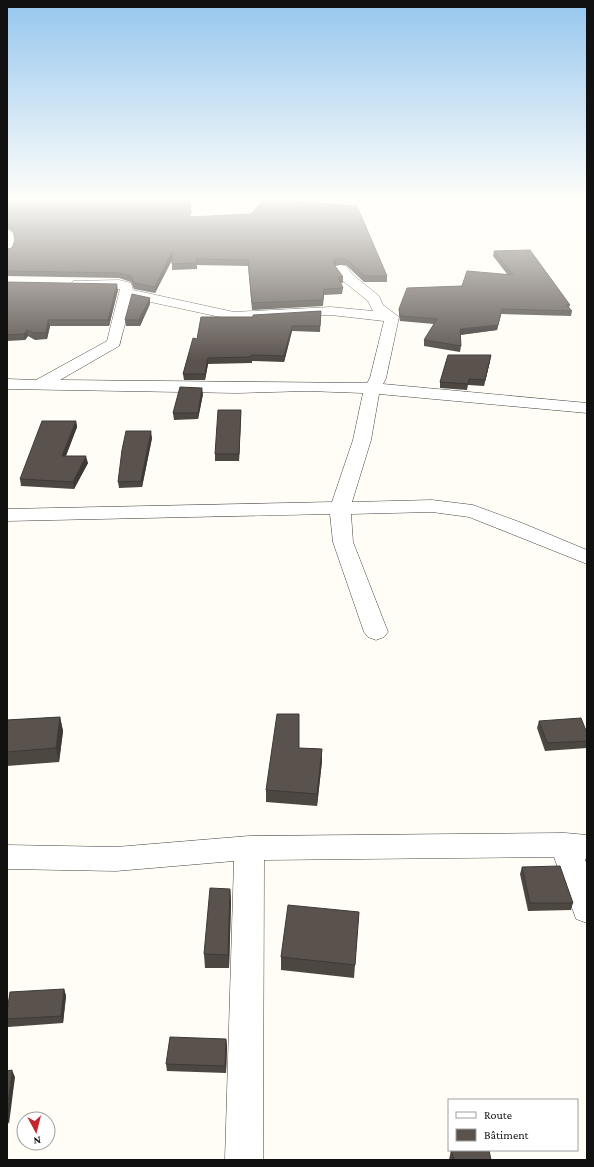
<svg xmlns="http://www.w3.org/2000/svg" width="594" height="1167" viewBox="0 0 594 1167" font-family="'Crimson Pro',serif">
<rect width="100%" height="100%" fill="#fffdf5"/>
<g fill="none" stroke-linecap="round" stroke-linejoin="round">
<!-- street casing -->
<g stroke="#444" stroke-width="1">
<g id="street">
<path d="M7,229l6,4 2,13 -3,7 -5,1z"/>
<path d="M341,265l5,1 7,9 26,21 4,9 16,12 -13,61 -3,6 204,19v10l-208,-19 -8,46 -19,62 80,-2 41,5 49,18 65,27v14l-118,-47 -37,-5 -81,2 2,28 35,90 -4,5 -8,3 -8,-3 -4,-5 -31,-90 -3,-28 -323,7v-12l325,-7 21,-62 10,-47 -56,-2 -70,2 -230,-4v-10l29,1 71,-39 13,-52 -42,-1 -5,-1 -2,-3 2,-3 46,-1 12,3 2,7 101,22 97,-5 42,4 -5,-10 -25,-20 -9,-12 2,-3zM132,298l102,22 97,-5 53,6 -14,57 -3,5 -307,-3 59,-34z"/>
<path d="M565,833l22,2v24h-2l2,7v57l-11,-4 -22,-62 -290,3 -1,300h-38l9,-299 -118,10 -109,-2v-24l109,2 133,-11z"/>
</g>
</g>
<!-- path -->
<path stroke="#333" stroke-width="1.5" stroke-dasharray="2.5 1" stroke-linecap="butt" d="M309,197l9,8"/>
<!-- street -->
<use href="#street" fill="#fff" fill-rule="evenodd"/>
</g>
<!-- wall -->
<g fill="#4d4742">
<path d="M7,197l185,20 59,-3 136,62v6h-23l-18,-17h-10l-1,1 8,11v6h-3l3,5 -1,6 -18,1 -1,11 -71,4 -4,-44 -51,-1v4l-25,1v-10l-17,33 -21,-4 -3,-7 -12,-4 -112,-2v-27l5,-1 3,-8 -1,-7 -7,-5z"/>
<path d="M494,251l76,54 -1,2 3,4 -1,5 -70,-2 -4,16 -37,5 1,11 -1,6 -36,-6v-6l10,-16 -34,-3 -1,-6v-6l63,-23 45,-12 -14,-18z"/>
<path d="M7,282l111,8 -9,36h-59l-3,13 -12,1 -7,-4 -3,4 -18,1z"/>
<path d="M150,298v6l-10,22h-14l-1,-6z"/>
<path d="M321,311l-1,21 -28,-1 -8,31 -32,-1v2l-44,1 -3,16h-21l-1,-6 14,-35 56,-22z"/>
<path d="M490,361l-6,25 -16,-1 -1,5 -27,-2v-6z"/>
<path d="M203,394l-5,25 -24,1 -1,-7z"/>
<path d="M241,410l-2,51h-24v-7z"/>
<path d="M76,421l1,6 -11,29 22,7 -14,26 -53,-3 -1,-7z"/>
<path d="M152,438l-10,49 -23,1 -1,-6z"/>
<path d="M60,717l3,14 -4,31 -52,4v-46z"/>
<path d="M539,721l48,12v15l-42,3 -8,-23z"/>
<path d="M299,748l23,1v12l-5,45 -51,-4v-12z"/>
<path d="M522,867l51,36 -2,7 -43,1 -8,-37z"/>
<path d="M230,889l1,13 -2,66h-24l-1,-14z"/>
<path d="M359,912l-5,66 -73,-8v-13z"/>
<path d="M64,989l2,7 -3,27 -55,4 -1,-4v-11z"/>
<path d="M226,1039l1,7 -1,27 -59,-2 -1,-7z"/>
<path d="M451,1150l40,10h-42z"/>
</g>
<!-- shaded-wall -->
<g fill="#3f3936">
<path d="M172,252l1,6 -18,35v-6z"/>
<path d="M336,259v6l-4,4 1,-6z"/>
<path d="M117,284l1,6 -9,36 -1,-6z"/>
<path d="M150,298v6l-10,22 -1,-6z"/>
<path d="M502,309l-5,21 -38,5 1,-6z"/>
<path d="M48,320l2,6 -3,13 -1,-6z"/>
<path d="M292,326v5l-8,31v-6z"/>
<path d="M27,330l1,6 -3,4 -1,-6z"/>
<path d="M491,355l-1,6 -6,25 1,-6z"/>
<path d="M208,358v6l-3,16v-6z"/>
<path d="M202,388l1,6 -5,25v-6z"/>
<path d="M241,410v7l-2,44v-7z"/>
<path d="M76,421l1,6 -14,36 -1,-7z"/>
<path d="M151,431l1,7 -10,49 -1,-6z"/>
<path d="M86,456l2,7 -14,26 -1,-7z"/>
<path d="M60,717l3,14 -4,31 -3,-14z"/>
<path d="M322,749v12l-5,45v-12z"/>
<path d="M230,889l1,13 -2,66 -1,-13z"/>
<path d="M64,989l2,7 -3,27 -2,-7z"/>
<path d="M226,1039l1,7 -1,27 -1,-7z"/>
<path d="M12,1070l3,7 -6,47 -2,-4v-9z"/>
</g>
<!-- building -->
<g fill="#5a524d" stroke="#3f3936">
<path d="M7,197h183l1,16 -2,4 62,-3 13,-15 93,7 30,70h-22l-19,-17h-10l-3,4 10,14h-5l5,11 -19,1 -1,11 -71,3 -4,-43 -52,-1 1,4 -25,1v-12l-17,35 -21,-4 -3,-7 -13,-3 -111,-2v-22l5,-1 3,-8 -2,-13 -6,-4z"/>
<path d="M530,250l40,55h-4l6,6 -70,-2 -4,16 -38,4 1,17 -37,-6 13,-21 -37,-3 -1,-7 8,-21 55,-2 5,-15 46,4 -19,-24z"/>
<path d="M7,282l110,2 -9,36h-60l-2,13h-12l-7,-3 -3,4 -17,1z"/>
<path d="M132,294l18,4 -11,22h-14z"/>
<path d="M321,311l-1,15h-28l-8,30 -33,-1v2l-43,1 -3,16h-22l10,-36 4,1 4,-22h52v-2z"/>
<path d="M448,355h43l-6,25 -16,-1 -1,5 -28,-2z"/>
<path d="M180,387l22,1 -4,25h-25z"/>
<path d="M218,410h23l-2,44h-24z"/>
<path d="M42,421h34l-14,35h24l-13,26 -53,-3z"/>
<path d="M126,431h25l-10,50 -23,1 4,-32z"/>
<path d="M277,714h22v34l23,1 -5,45 -51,-4z"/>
<path d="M60,717l-4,31 -49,4v-32z"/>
<path d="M581,718l6,15v8l-40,2 -8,-22z"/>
<path d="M560,866l13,37h-43l-8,-36z"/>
<path d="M210,888l20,1 -2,66 -24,-1z"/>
<path d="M288,905l71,7 -4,53 -74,-8z"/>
<path d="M64,989l-3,27 -54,3v-7l3,-20z"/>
<path d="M170,1037l56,2 -1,27 -59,-2z"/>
<path d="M12,1070l-5,41v-40z"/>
<path d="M451,1150h38l2,10h-37z"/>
</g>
<!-- sky -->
<linearGradient id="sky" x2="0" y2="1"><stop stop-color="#95c6ee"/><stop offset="0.55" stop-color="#fffefa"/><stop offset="1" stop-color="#fffefa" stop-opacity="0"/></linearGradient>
<rect width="594" height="361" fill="url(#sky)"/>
<!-- border -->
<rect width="594" height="1167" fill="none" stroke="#111111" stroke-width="16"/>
<!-- legend -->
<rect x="448" y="1099" width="130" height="52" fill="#ffffff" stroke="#a0a0a0"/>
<rect x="456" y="1112" width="20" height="6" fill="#ffffff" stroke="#a0a0a0"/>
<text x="484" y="1119" font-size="12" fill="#111111">Route</text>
<rect x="456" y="1129" width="20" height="12" fill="#5a524d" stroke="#a0a0a0"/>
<text x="484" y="1139" font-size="12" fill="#111111">Bâtiment</text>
<!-- north arrow -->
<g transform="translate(36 1131) rotate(173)"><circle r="19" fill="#ffffff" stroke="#a0a0a0"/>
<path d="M0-3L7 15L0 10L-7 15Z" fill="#c4262e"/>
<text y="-6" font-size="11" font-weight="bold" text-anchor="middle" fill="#111111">N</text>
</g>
</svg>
